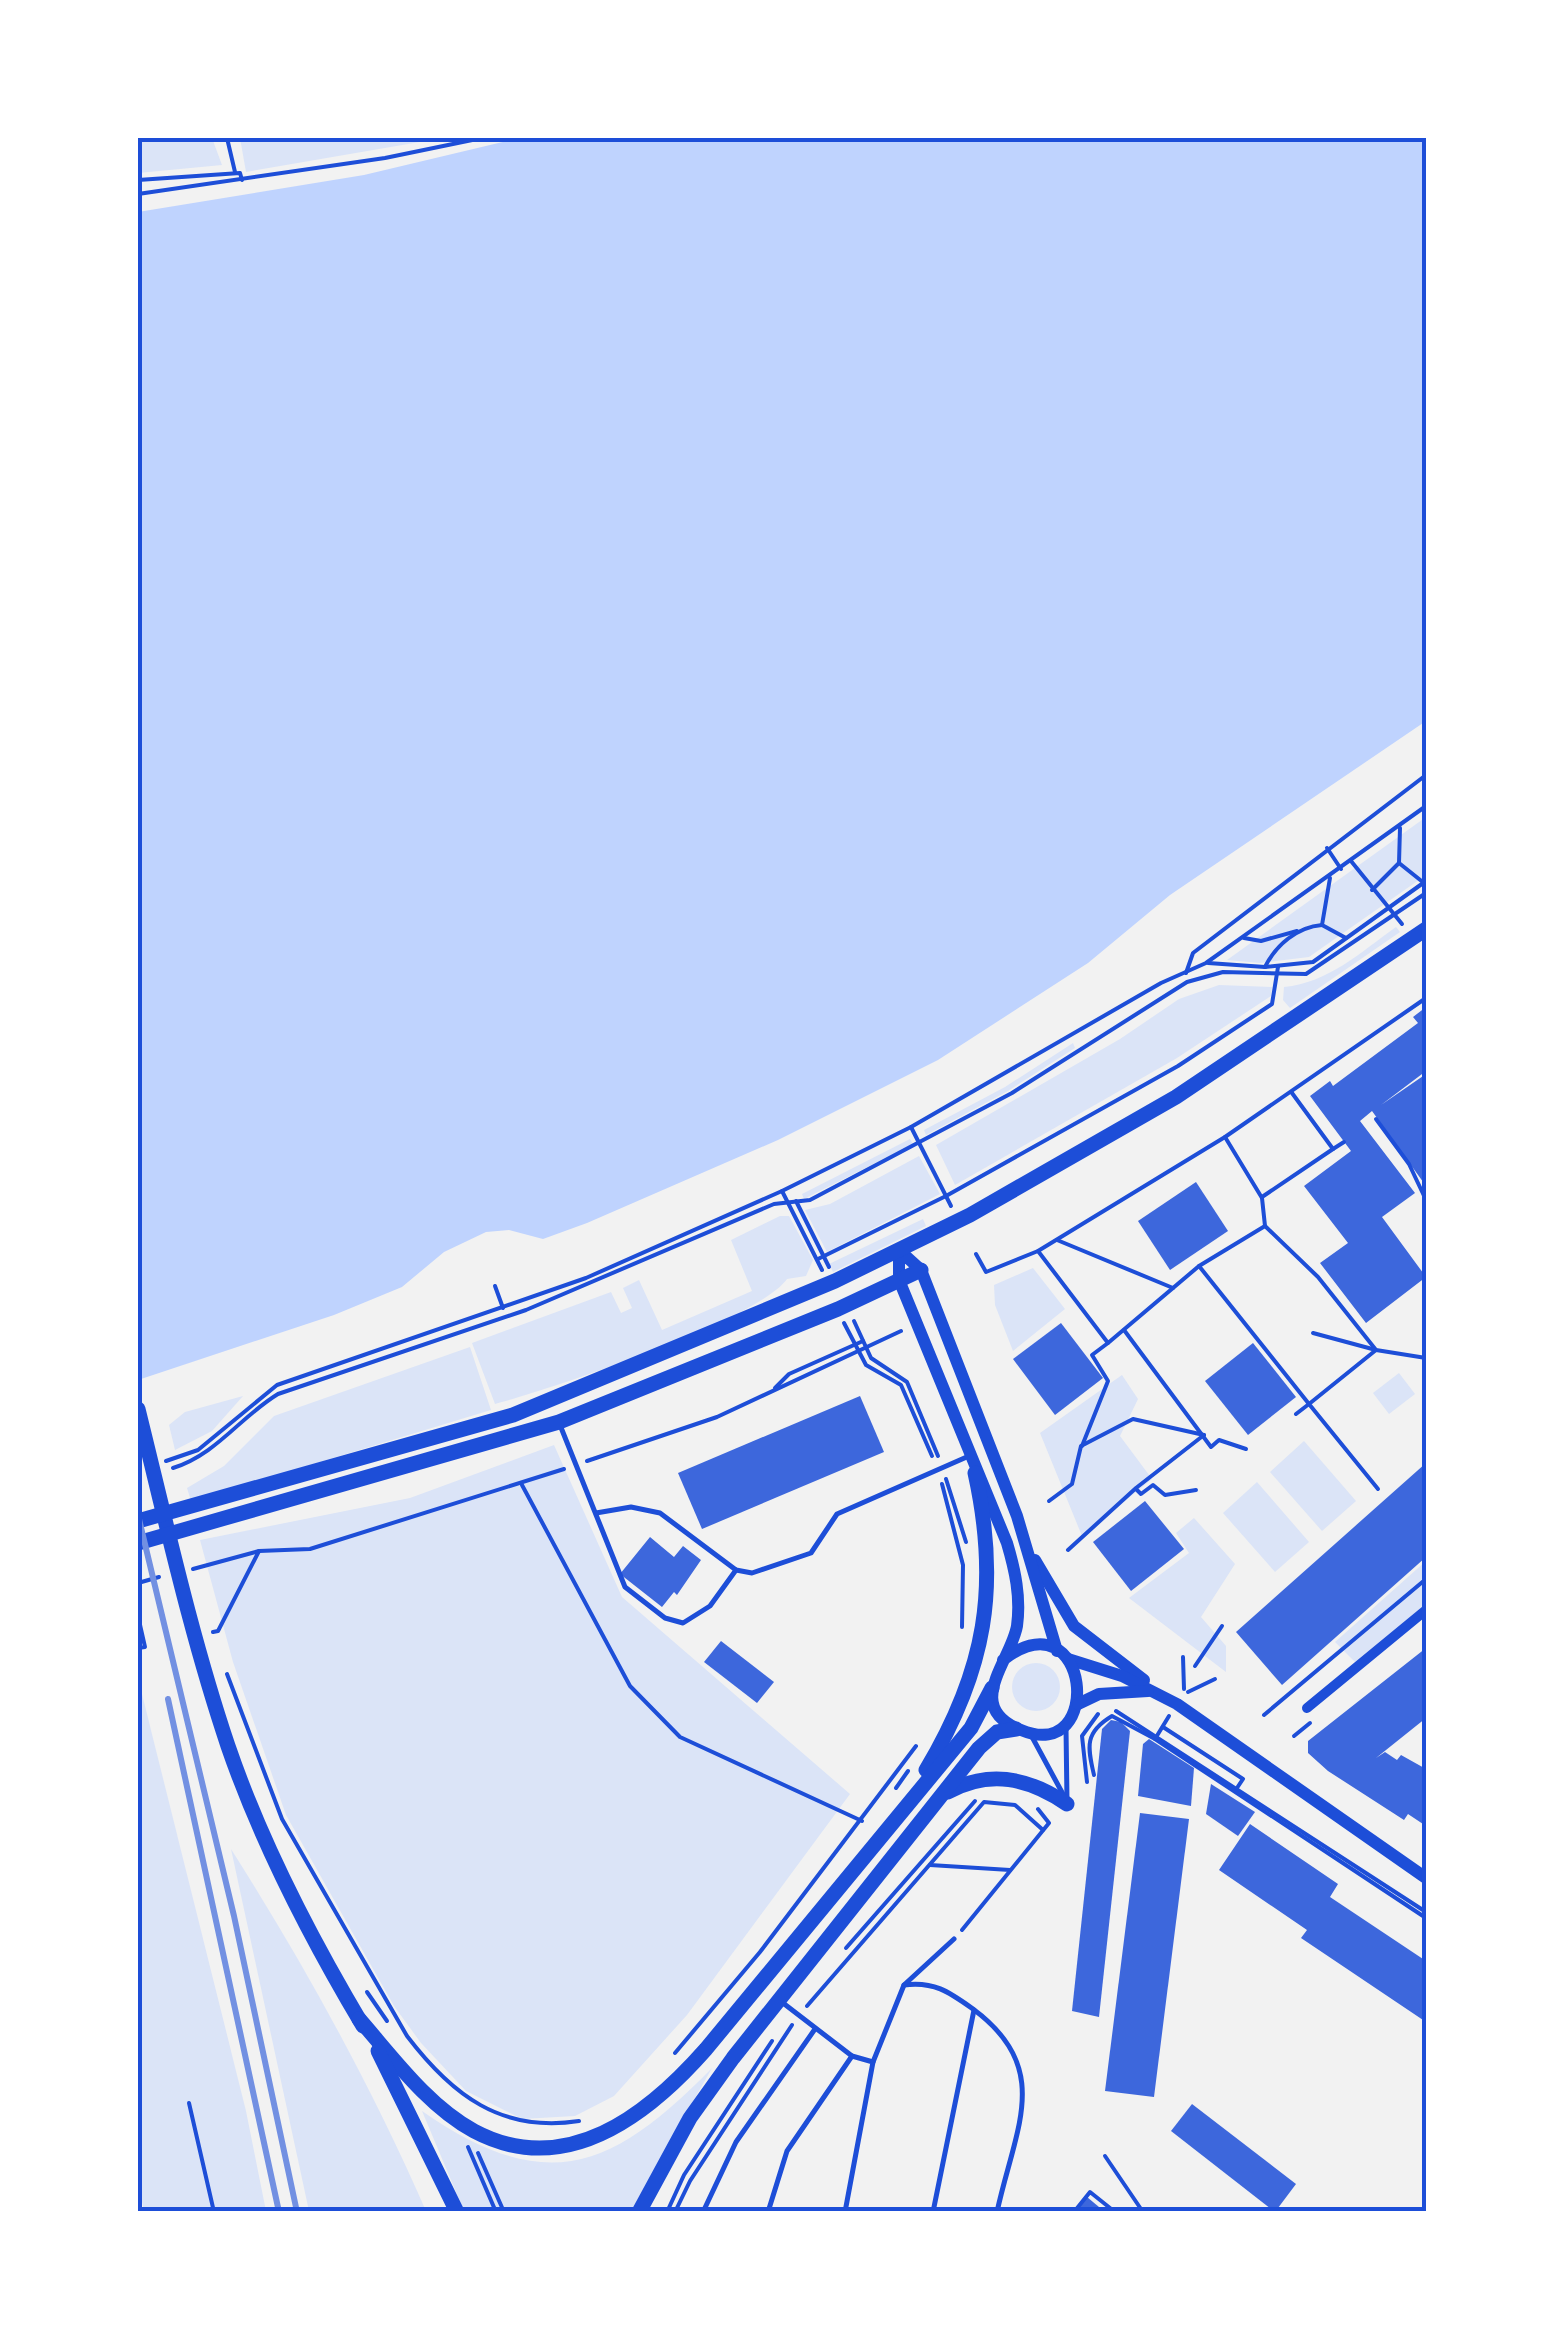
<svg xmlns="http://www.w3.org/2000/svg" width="1564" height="2349" viewBox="0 0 1564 2349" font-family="'Alegreya Sans',sans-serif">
<rect width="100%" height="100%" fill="#f2f2f2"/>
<!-- green -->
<g fill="#dbe4f7">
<path d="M138,138h74l10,27 -84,8z"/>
<path d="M240,138h203l-197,34z"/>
<path d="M1426,817v58l-117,82 -49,6 -33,-3z"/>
<path d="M1396,927l4,5 -110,76 -7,-8 1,-13c44,-4 77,-35 112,-60z"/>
<path d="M1219,985l53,2 -1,9 -94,62 -222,127 -19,-40 184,-106 59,-40z"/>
<path d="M1073,1043l2,5 -67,43 -82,44 -2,-5 81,-43z"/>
<path d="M910,1139l3,5 -109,55 -2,-5z"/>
<path d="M919,1156l21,38 -113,58 -22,-42 25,-6z"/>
<path d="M780,1216h9l24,44 -7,16 -19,3c-29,41 -236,110 -292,125l-23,-61 139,-51 10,21 11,-5 -9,-20 16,-8 23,50 90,-39 -21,-51z"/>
<path d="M923,1219l3,7 -93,46 -4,-8z"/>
<path d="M1033,1268l32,41 -52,42 -18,-46 -1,-20z"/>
<path d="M470,1347l21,63 -300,91 -4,-13 37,-22 50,-50z"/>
<path d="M1399,1373l16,21 -26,20 -16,-21z"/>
<path d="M1122,1375l16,24 -18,37 32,43 -70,57 -42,-103z"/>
<path d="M243,1396l-31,35 -37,19 -6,-25 16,-13z"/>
<path d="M1304,1441l52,60 -34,30 -52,-59z"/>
<path d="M554,1445l68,152 228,197 -163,221 -73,81 -39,20 -53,3 -56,-28 -45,-48 -27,-37 -108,-191 -53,-153 -33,-122 210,-42z"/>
<path d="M1257,1482l52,60 -34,30 -52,-59z"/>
<path d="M1194,1518l41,46 -34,53 25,29v26l-97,-74 60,-45 -13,-20z"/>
<path d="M1426,1561v43l-71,58 -20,-20z"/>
<circle cx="1036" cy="1687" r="24"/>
<path d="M138,1678l108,433 20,100h-122l-6,-27z"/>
<path d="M231,1849c74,117 140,236 195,362h-117z"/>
<path d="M712,2068l-81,143h-167l-42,-100c125,87 191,58 290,-43z"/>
</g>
<!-- water -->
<path fill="#bfd3fe" d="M520,138h906v583l-256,174 -82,68 -150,97 -160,80 -191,83 -44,16 -34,-9 -23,2 -42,20 -42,35 -68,28 -196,65v-1168l226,-37z"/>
<!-- building -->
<g fill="#3d67dc">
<path d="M1426,1007v64l-45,34 45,-31v112l-54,-75 -12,10 55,72 -33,24 44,60 -60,46 -46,-60 28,-20 -44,-57 47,-35 -41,-55 20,-15 3,5 85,-63 -5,-6z"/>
<path d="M1196,1182l32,49 -58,39 -32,-49z"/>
<path d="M1061,1323l42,55 -48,37 -42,-56z"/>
<path d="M1253,1343l43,54 -48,38 -43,-54z"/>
<path d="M860,1396l24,56 -182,77 -24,-56z"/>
<path d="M1426,1463v94l-144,128 -46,-53z"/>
<path d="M1145,1501l39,48 -53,42 -38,-49z"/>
<path d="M650,1537l24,20 9,-11 18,14 -24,35 -3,-3 -12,15 -42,-33z"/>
<path d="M721,1641l53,41 -17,21 -53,-41z"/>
<path d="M1426,1648v70l-50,40 9,-6 12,8 4,-5 25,14v57l-18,-12 -4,6 -76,-49 -20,-18v-12z"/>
<path d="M1111,1720l10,2 9,9 -31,286 -27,-6 30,-282z"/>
<path d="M1149,1739l45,29 -3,38 -53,-10 5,-52z"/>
<path d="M1211,1784l44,28 -17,24 -32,-22z"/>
<path d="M1140,1813l49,6 -35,278 -49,-6z"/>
<path d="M1250,1824l88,60 -8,13 96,64v61l-125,-84 6,-8 -88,-60z"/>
<path d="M1192,2104l104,80 -21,28 -104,-81z"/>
<path d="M1087,2197l18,15h-29z"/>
</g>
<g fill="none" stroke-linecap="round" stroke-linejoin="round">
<!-- path -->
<g stroke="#1d4ed8" stroke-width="4">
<path d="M227,138l8,34"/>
<path d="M138,180l102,-7 2,7"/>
<path d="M138,194l247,-36 97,-20"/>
<path d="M1327,848l14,21"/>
<path d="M1351,861l51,63"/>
<path d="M1399,863l1,-35"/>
<path d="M1330,878l-8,47 24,13"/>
<path d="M1372,890l27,-27 25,20"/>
<path d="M1244,938l17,3 36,-10"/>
<path d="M1208,963l57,4 48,-5 113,-81"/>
<path d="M1265,967c11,-22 32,-40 57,-42"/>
<path d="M1186,973l7,-20 233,-178"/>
<path d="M1292,1093l41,56 11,-7"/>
<path d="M1376,1119l33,45 17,36"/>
<path d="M911,1127l40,79"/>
<path d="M1225,1137l37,61 3,28 53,51 58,73 50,8"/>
<path d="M782,1191l40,79"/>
<path d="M1262,1197l71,-48"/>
<path d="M796,1201l33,66"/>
<path d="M1057,1240l116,48"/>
<path d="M1038,1251l70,92 91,-77 66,-40"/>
<path d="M976,1254l10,18 52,-21 187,-114 201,-139"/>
<path d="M818,1259l128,-63 232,-130 94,-62 6,-37"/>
<path d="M1199,1266l110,138 -13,10"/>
<path d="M495,1286l8,22"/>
<path d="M854,1321l17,37 36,24 31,74"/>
<path d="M844,1323l22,42 35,20 31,71"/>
<path d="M1124,1330l87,117 8,-7 27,9"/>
<path d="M1313,1333l63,17 -67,54 69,85"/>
<path d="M775,1388l14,-14 74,-33"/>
<path d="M1082,1446l26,-65 -16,-26 16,-12"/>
<path d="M166,1461l32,-11 79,-65 309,-107 196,-87 129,-64 250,-144 45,-20 220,-157"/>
<path d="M587,1461l130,-44 184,-86"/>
<path d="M173,1468c44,-14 67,-51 105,-74l248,-84 248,-106 36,-4 202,-107 175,-111 36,-10 83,2 120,-81"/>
<path d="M946,1479l20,63"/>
<path d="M942,1484l21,81 -1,62"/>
<path d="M522,1485l108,201 50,51 182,84"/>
<path d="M1136,1489l5,5 12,-9 12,10 31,-5"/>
<path d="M1049,1501l23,-17 9,-38 52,-27 71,16"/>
<path d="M1068,1550l68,-62 68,-53"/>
<path d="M193,1569l66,-18 51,-2 254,-80"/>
<path d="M138,1583l21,-6"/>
<path d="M138,1616l7,31 -7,1"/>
<path d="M213,1632l5,-1 41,-80"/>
<path d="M1183,1657l1,32"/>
<path d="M1195,1666l27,-40"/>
<path d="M227,1674l55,145 125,217c45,59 94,97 172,85"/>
<path d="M1188,1692l27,-13"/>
<path d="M1116,1711l310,201"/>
<path d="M1264,1715l162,-136"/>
<path d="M1163,1727l80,52 -6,9"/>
<path d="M1294,1736l16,-13"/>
<path d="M1155,1739l271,179"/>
<path d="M1094,1775c-7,-29 -9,-43 18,-59l43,23 14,-23"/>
<path d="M1087,1782l-5,-46 16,-22"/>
<path d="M896,1788l12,-17"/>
<path d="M930,1865l80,5"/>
<path d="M962,1930l87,-107 -11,-14"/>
<path d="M846,1948l129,-147"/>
<path d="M367,1992l20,29"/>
<path d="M807,2006l177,-204 31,3 28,25"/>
<path d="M675,2053l85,-101 156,-206"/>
<path d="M189,2103l25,109"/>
<path d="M468,2147l28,65"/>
<path d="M478,2153l26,59"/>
<path d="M1105,2156l38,56"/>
<path d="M667,2212l17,-37 88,-134"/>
<path d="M675,2212l15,-31 102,-156"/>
<path d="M1074,2212l16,-20 25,20"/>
</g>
<!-- service -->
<g stroke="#1d4ed8" stroke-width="5">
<path d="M560,1425l65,162 40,31 18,5 27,-17 26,-36"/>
<path d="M596,1513l35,-6 29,6 76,57 16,3 59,-20 26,-39 132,-58"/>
<path d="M1066,1728l1,73"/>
<path d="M1031,1735l33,61"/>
<path d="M904,1985c30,-4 45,7 69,24 81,60 42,119 24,203"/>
<path d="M783,2003l69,53 21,6 -28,150"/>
<path d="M873,2062l31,-77 50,-46"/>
<path d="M703,2212l33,-70 79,-113"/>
<path d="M768,2212l19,-61 65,-95"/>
<path d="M933,2212l41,-202"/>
</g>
<!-- minor -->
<path stroke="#1d4ed8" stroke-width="10" d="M1307,1708l119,-98"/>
<!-- tertiary -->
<g stroke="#1d4ed8" stroke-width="12">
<path d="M1035,1560l39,66 70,54"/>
<path d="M1068,1659l54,17 55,28 249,174"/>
<path d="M1003,1660c87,-67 103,105 18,70 -59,-23 -10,-69 -4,-104 4,-29 -2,-56 -10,-83l-108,-263v-30l22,20 96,246 40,135"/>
<path d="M1078,1704l21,-10 49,-3"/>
</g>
<!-- secondary -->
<g stroke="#1d4ed8" stroke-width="15">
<path d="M138,1409c28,113 53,227 90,337 34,99 82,191 135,280"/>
<path d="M138,1521l375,-106 322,-134 135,-66 206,-118 250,-168"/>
<path d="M138,1543l421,-121 279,-113 83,-39"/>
<path d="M926,1770c60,-100 74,-184 49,-297"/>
<path d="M948,1792c42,-23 81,-14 119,12"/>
<path d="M359,2019c34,39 69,87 115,112 92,49 174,-16 232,-82l265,-321 21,-40"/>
<path d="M378,2051l79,161"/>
<path d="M639,2212l51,-94 43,-60 246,-310 18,-16 19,-3"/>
</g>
<!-- rail -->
<g stroke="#7290e2" stroke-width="6">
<path d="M138,1515l96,401 63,296"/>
<path d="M168,1699l111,513"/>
</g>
</g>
<!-- border -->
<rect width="1564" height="2349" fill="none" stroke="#ffffff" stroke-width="280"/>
<rect x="140" y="140" width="1284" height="2069" fill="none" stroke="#1d4ed8" stroke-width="4"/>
</svg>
